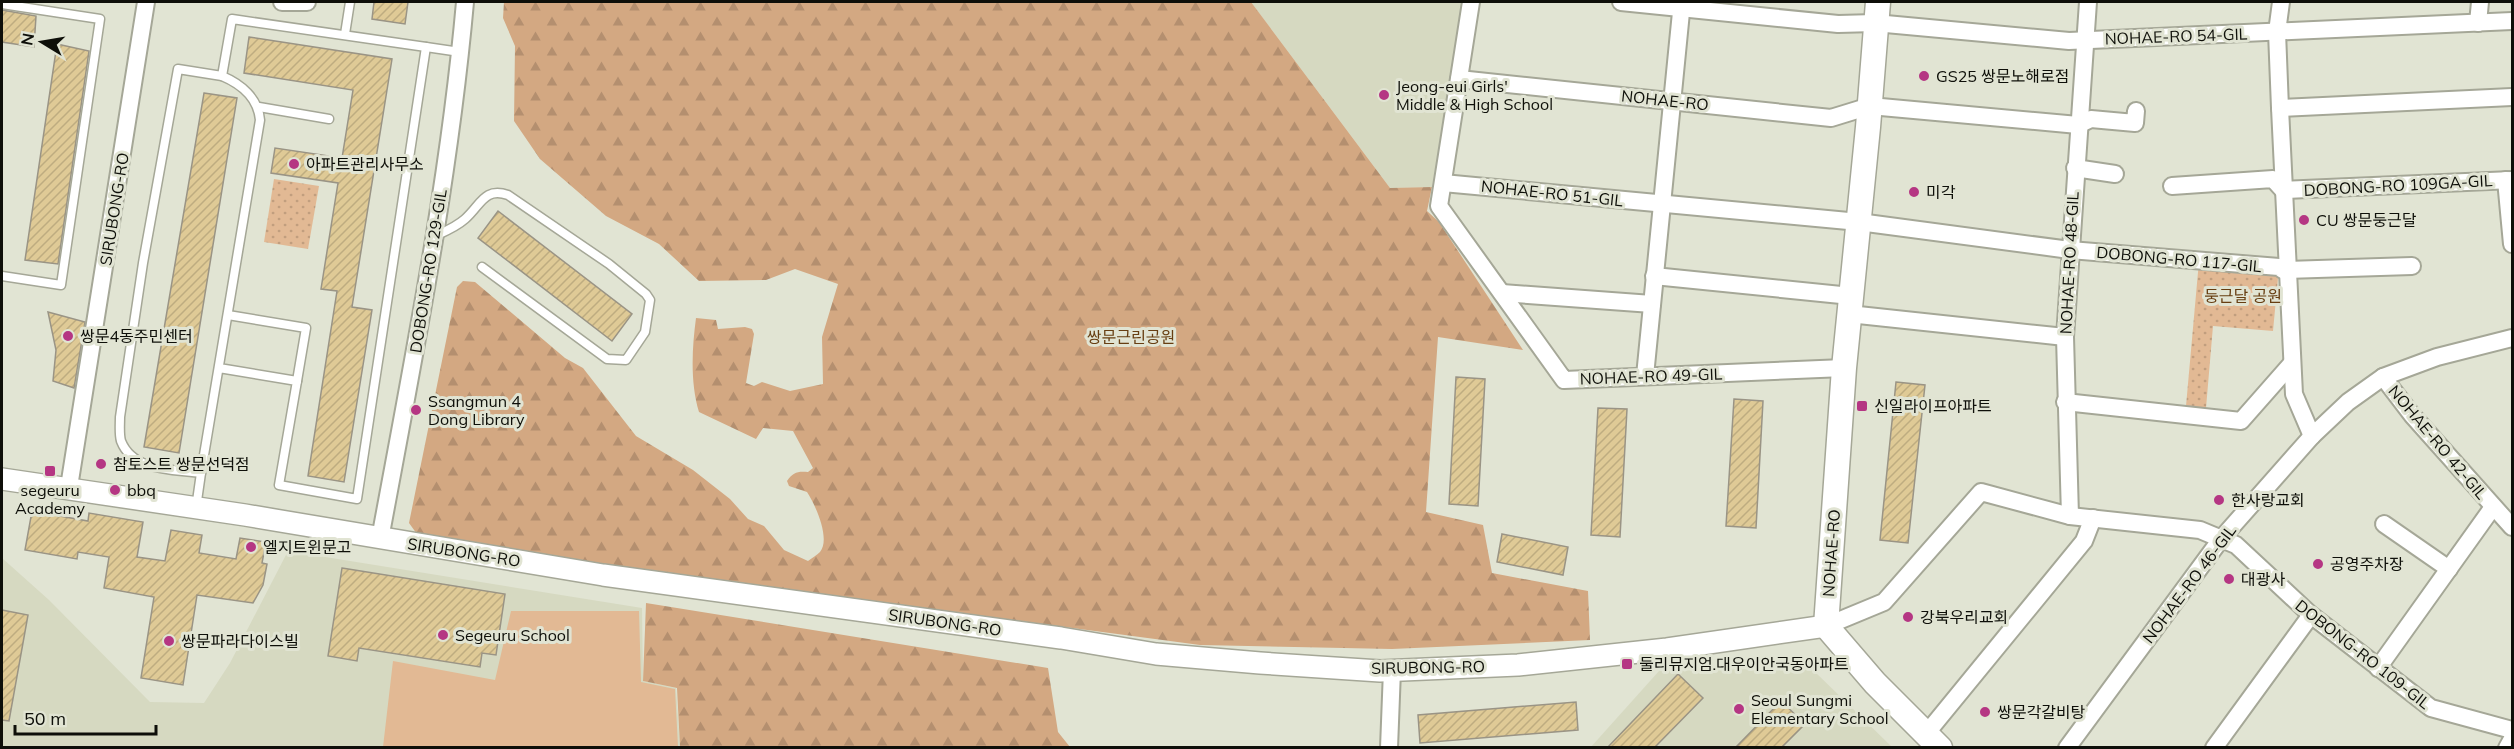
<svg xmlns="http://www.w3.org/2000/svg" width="2514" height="749" viewBox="0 0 2514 749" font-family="Mulish,'Noto Sans KR',sans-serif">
<defs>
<pattern id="green-dots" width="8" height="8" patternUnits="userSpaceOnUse" patternTransform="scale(1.5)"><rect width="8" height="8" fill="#e2b994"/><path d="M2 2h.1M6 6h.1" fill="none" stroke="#c19e7e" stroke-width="1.8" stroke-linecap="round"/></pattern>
<pattern id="forest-firs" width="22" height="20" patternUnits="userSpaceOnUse" patternTransform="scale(1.5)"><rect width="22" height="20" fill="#d3a882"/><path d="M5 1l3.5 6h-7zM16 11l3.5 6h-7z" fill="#b48f6f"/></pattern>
<pattern id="building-hatch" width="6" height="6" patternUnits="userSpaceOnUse" patternTransform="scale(1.5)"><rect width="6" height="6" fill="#dfca96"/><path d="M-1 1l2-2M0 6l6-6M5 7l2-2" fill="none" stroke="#beac80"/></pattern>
</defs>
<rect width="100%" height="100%" fill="#e1e4d3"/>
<!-- built -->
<g fill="#d6d9c1">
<path d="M1251,2h212l-31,185 -42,1z"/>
<path d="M288,551l354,57 1,73 33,7 4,59h-678v-189l47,42 101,102 54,1 26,-40z"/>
<path d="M1811,668l81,79 -302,1 69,-77z"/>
</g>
<!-- green -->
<g fill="url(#green-dots)">
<path d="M274,179l45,7 -11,63 -44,-7z"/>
<path d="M2199,261l80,6 -6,64 -60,-5 -7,82 -20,-2z"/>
</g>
<!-- forest -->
<g fill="url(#forest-firs)">
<path d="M504,2h747l139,186 42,-1 -5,24 12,11 84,128 -85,-13 -12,175 57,13 9,48 96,18 2,49 -198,9 -192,-4 -778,-104 -13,-18 48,-236 6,-6 12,1 90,76 18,10 53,68 57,34 37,29 18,20 16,7 20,24 24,11c4,-3 9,-6 12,-9 11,-13 -5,-48 -13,-60l-18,-6 -2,-5c6,-9 11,-10 21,-9l5,-4 -20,-37 -30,-3 -7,11 -57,-27c-9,-30 -7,-64 -3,-94l20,2 2,9 27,-2 7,2 2,5 -8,49 8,3 8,-4 28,9 33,-7 -1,-47 16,-53 -43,-15 -29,11 -67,1 -40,-37 -53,-28 -66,-57 -26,-38 1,-75 -12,-28z"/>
<path d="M646,603l402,65 10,64 12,15h-390l-3,-59 -34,-7z"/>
</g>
<!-- pitch -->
<path fill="#e2b994" d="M511,611h128l2,71 34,7 3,58h-295l10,-86 102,19z"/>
<!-- building -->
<g fill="url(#building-hatch)" stroke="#9a9485" stroke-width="1.5">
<path d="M374,2h34l-3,22 -33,-5z"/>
<path d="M2,10l34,6 -2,31 -32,-5z"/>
<path d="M249,37l143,22 -40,248 20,3 -28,172 -36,-6 29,-185 -16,-2 17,-106 -67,-10 4,-25 67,10 11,-68 -109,-17z"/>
<path d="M57,44l32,7 -31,213 -33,-4z"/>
<path d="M204,93l33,5 -58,355 -35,-6z"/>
<path d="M498,211l134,103 -20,27 -134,-103z"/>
<path d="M48,312l37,10 -11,66 -21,-7 3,-31z"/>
<path d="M1456,377l29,2 -7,127 -29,-2z"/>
<path d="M1896,382l29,3 -17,158 -28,-3z"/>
<path d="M1734,399l29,2 -7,127 -30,-2z"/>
<path d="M1598,408l29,1 -7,128 -29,-2z"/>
<path d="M32,511l56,10 1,-8 54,9 -6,35 28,4 6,-31 31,5 -3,18 37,6 4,-21 26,4 -4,21 5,1 -4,21 -10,18 -56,-8 -14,90 -42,-7 13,-81 -50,-9 5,-31 -31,-5 -1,7 -52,-9z"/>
<path d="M1502,534l66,13 -5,28 -66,-13z"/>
<path d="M342,568l163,26 -9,61 -14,-2 -2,14 -121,-19 -2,13 -29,-5z"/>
<path d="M2,610l26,5 -19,106 -7,-1z"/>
<path d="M1678,674l25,24 -48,49h-47z"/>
<path d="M1781,701l24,23 -23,23h-46z"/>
<path d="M1576,702l2,28 -158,13 -2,-28z"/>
</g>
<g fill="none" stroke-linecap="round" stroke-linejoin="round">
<!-- service casing -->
<g stroke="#a5a797" stroke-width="11">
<g id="service">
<path d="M2,4l98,15 -39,266 -59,-9"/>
<path d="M345,34l5,-32"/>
<path d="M426,47l34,5"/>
<path d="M259,107l70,12"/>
<path d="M435,236c11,-5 21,-9 30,-17 16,-14 19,-32 43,-24l101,69 37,30 4,6 -5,32 -19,28 -19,-1 -125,-92"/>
<path d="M228,315l78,13 -9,53"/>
<path d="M201,473c-27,-4 -68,-1 -80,-32 -2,-7 -1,-16 -1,-24l23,-154 35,-194 44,7"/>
<path d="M196,508l5,-35 59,-353c-2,-22 -19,-36 -38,-44l10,-57 194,28 -69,452 -78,-14 18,-104 -78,-13"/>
</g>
</g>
<!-- minor casing -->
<g stroke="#a5a797" stroke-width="20">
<g id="minor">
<path d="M282,2h25"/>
<path d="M1471,2l-32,204 125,174 280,-12"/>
<path d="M1621,2l217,22 37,-1 194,18 443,-20"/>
<path d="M2281,2l-4,30 3,76 14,286 18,42"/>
<path d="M2478,23l2,-21"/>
<path d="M1459,79l372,39 39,-12 208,19 13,-6 44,4 1,-12"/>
<path d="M2280,108l232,-11"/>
<path d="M2075,168l40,6"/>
<path d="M2506,180l6,64"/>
<path d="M1443,183l416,39 211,28 209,17 4,3 129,-4"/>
<path d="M2172,186l101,-7 10,11 229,-10"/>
<path d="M1654,276l197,20"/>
<path d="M1502,293l150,11"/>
<path d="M1849,314l216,23"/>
<path d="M1645,376l37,-374"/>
<path d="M2383,377l29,38 100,112"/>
<path d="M2065,402l176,19 51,-58"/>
<path d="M69,487l77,-485"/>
<path d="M2070,516l-5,-179 23,-335"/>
<path d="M2384,524l65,45"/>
<path d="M380,539c33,-179 69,-357 85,-537"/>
<path d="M1826,626l58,-24 97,-110 89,24 130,14 36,15 75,70 120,93 81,22"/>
<path d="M2378,668l115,-161"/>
<path d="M1926,734l158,-193 9,-23"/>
<path d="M1389,748l3,-78"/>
<path d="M2067,748l154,-209 91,-103 36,-34 35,-25 54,-20 75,-19"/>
<path d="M2214,748l97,-133"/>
<path d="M2507,748l5,-9"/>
</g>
</g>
<!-- tertiary casing -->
<g stroke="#a5a797" stroke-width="24">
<path id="tertiary" d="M2,479l243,36 358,60 458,63 95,16 104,9 120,8 138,-6 149,-16 159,-23"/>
</g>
<!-- secondary casing -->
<g stroke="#a5a797" stroke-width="27">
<path id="secondary" d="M1878,2l-10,125 -24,241 -18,258 49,57 65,65"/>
</g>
<!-- service -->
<use href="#service" stroke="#fff" stroke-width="8"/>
<!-- minor -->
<use href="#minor" stroke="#fff" stroke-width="16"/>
<!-- tertiary -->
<use href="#tertiary" stroke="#fff" stroke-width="21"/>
<!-- secondary -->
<use href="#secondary" stroke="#fff" stroke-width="24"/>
</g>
<!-- markers -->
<g fill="#b53683" stroke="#e1e4d3" stroke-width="2">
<circle cx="1924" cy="76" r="6"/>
<circle cx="1384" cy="95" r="6"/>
<circle cx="294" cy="164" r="6"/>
<circle cx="1914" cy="192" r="6"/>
<circle cx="2304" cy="220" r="6"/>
<circle cx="68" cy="336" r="6"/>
<rect x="1856" y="400" width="12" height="12" rx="3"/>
<circle cx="416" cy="410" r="6"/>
<circle cx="101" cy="464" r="6"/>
<rect x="44" y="465" width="12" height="12" rx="3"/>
<circle cx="115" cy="490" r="6"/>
<circle cx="2219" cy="500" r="6"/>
<circle cx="251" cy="547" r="6"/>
<circle cx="2318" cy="564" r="6"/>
<circle cx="2229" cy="579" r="6"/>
<circle cx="1908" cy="617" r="6"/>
<circle cx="443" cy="635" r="6"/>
<circle cx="169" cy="641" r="6"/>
<rect x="1621" y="658" width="12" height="12" rx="3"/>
<circle cx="1739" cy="709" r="6"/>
<circle cx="1985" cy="712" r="6"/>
</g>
<g text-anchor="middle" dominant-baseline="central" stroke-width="6" stroke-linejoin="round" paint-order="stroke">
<!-- street labels -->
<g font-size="16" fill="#0e0f09" stroke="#e1e4d3">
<text transform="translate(2176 36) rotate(-2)">NOHAE-RO 54-GIL</text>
<text transform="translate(1665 100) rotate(6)">NOHAE-RO</text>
<text transform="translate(2398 185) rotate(-3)">DOBONG-RO 109GA-GIL</text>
<text transform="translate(1552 193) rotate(6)">NOHAE-RO 51-GIL</text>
<text transform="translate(114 209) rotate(-81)">SIRUBONG-RO</text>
<text transform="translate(2179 259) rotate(5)">DOBONG-RO 117-GIL</text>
<text transform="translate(2069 263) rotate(-87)">NOHAE-RO 48-GIL</text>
<text transform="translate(428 271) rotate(-81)">DOBONG-RO 129-GIL</text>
<text transform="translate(1651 376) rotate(-2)">NOHAE-RO 49-GIL</text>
<text transform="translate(2438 442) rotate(50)">NOHAE-RO 42-GIL</text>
<text transform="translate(464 552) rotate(9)">SIRUBONG-RO</text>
<text transform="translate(1831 553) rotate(-86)">NOHAE-RO</text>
<text transform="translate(2189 584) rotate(-53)">NOHAE-RO 46-GIL</text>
<text transform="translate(945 622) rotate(8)">SIRUBONG-RO</text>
<text transform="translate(2363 654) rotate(38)">DOBONG-RO 109-GIL</text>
<text transform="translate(1428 667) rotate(-1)">SIRUBONG-RO</text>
</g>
<!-- poi labels -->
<g font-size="16" fill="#0e0f09" stroke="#e1e4d3" text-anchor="start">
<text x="1936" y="76">GS25 쌍문노해로점</text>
<text x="1396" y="86">Jeong-eui Girls'<tspan x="1396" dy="18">Middle &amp; High School</tspan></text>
<text x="306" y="164">아파트관리사무소</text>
<text x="1926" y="192">미각</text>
<text x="2316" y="220">CU 쌍문둥근달</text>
<text x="80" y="336">쌍문4동주민센터</text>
<text x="428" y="401">Ssangmun 4<tspan x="428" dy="18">Dong Library</tspan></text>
<text x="1874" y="406">신일라이프아파트</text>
<text x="113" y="464">참토스트 쌍문선덕점</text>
<text x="50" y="490" text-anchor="middle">segeuru<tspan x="50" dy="18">Academy</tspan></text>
<text x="127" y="490">bbq</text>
<text x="2231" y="500">한사랑교회</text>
<text x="263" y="547">엘지트윈문고</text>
<text x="2330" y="564">공영주차장</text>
<text x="2241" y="579">대광사</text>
<text x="1920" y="617">강북우리교회</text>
<text x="455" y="635">Segeuru School</text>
<text x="181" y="641">쌍문파라다이스빌</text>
<text x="1639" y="664">둘리뮤지엄.대우이안국동아파트</text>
<text x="1751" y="700">Seoul Sungmi<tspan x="1751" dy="18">Elementary School</tspan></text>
<text x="1997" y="712">쌍문각갈비탕</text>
</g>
<!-- park labels -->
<g font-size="16" fill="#673e11" stroke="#e1e4d3">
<text x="2243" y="296">둥근달 공원</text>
<text x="1131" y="337">쌍문근린공원</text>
</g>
</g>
<!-- border -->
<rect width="2514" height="749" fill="none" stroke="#0e0f09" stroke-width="6"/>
<!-- north arrow -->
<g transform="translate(42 42) rotate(281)" stroke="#e1e4d3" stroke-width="4.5" paint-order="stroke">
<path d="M0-4.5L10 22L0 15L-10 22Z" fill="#0e0f09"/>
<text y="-9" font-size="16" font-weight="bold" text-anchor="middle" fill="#0e0f09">N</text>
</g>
<!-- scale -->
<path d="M15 725v9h141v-9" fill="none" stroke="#0e0f09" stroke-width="3"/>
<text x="24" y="725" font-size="18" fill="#0e0f09" stroke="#e1e4d3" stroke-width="4.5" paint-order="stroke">50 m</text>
</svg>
